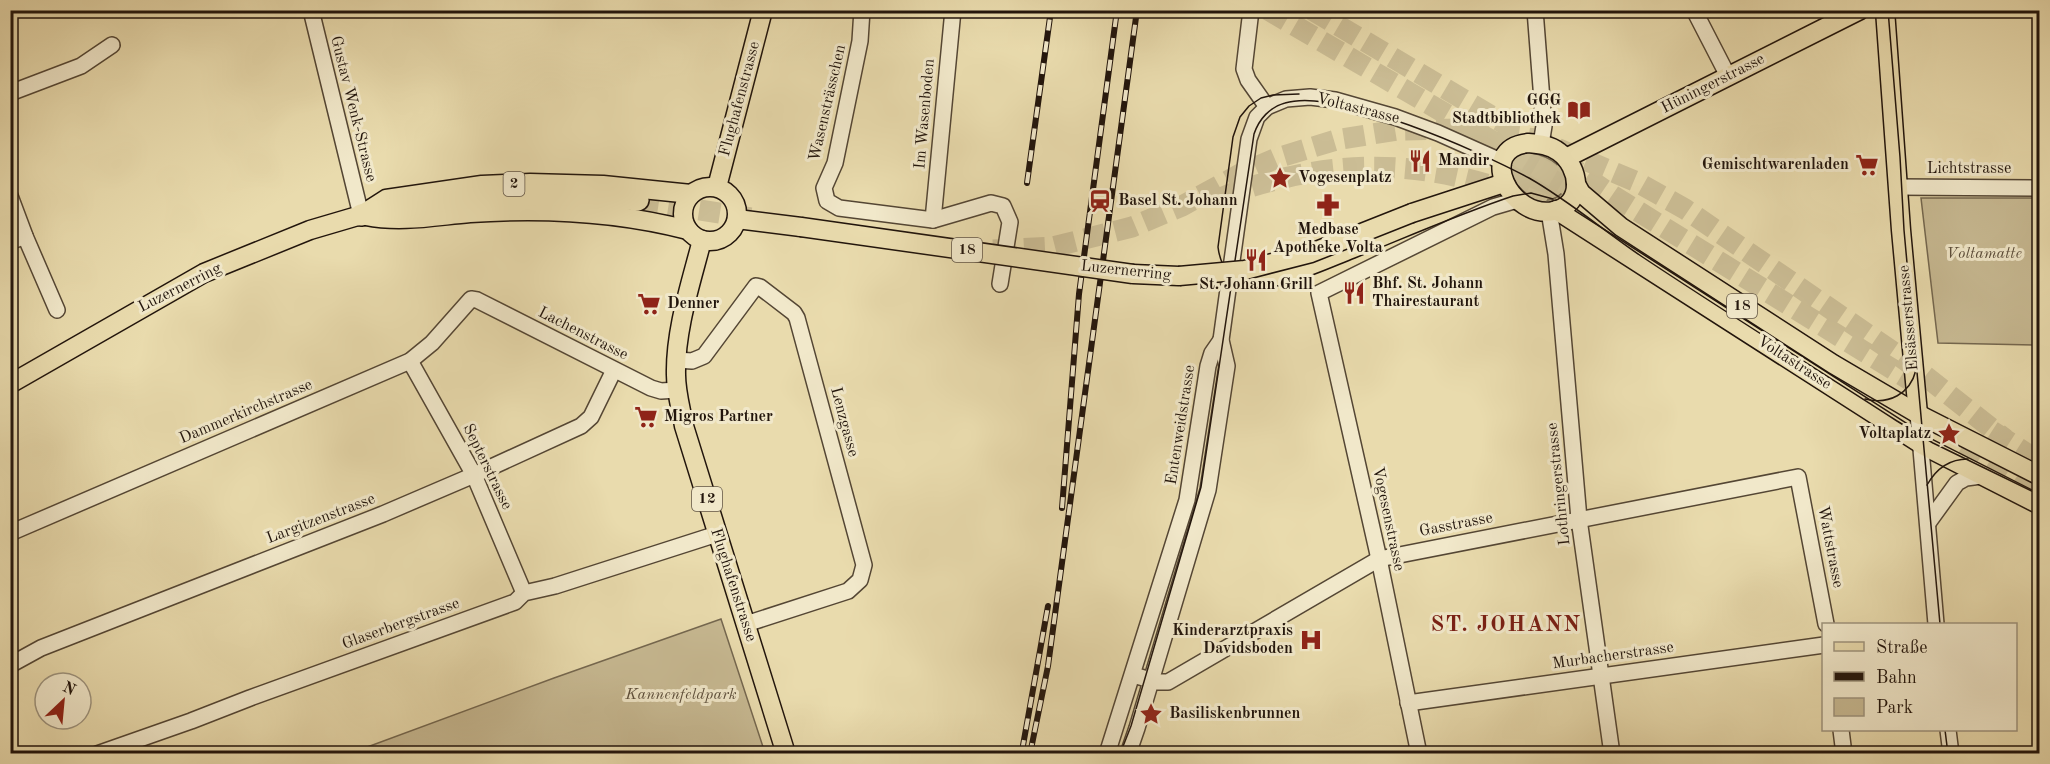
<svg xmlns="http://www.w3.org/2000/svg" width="2050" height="764" viewBox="0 0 2050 764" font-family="'Old Standard TT',serif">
<rect width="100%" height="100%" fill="#e9dbad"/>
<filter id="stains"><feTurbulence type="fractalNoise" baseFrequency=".00333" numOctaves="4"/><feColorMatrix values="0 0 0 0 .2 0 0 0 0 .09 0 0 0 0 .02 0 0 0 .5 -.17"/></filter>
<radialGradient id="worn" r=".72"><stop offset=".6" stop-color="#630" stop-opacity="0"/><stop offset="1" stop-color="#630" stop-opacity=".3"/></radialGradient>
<!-- green -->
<g fill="#c7b992" stroke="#74674f" stroke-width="1.5">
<path d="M1531,153c18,3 37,14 36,34 -27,42 -87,-29 -36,-34z"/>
<path d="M1921,198h118v147l-101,-2z"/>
<path d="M721,619l44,134h-414l203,-75z"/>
</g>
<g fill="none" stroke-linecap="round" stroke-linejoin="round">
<!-- highway-tunnel -->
<g stroke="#cbbd95" stroke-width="21" stroke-dasharray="21 10" stroke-linecap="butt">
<path d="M1268,10l322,188"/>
<path d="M1312,10l210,124"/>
<path d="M1561,160l54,37 303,188"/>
<path d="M1223,197c20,-9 41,-14 61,-19 102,-24 187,-6 281,35"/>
<path d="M638,200l119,19"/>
<path d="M993,250l60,-3 79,-20 50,-21 60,-33 35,-15 59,-18 61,-10 66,-1 72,10 102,43 48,27 220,151 100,79"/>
<path d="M1753,327l75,44 16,6"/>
<path d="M1992,431l48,31"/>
<path d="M1964,444l76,49"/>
</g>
<!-- minor casing -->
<g stroke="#544634" stroke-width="18">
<g id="minor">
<path d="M311,10l50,205"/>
<path d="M862,10l-2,31 -25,122 -11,25 3,13 12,7 94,12 58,-17 12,3 7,16 -10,62"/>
<path d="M1251,10l-7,59 4,11 19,27"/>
<path d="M1535,10l9,116 -3,18"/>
<path d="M1694,10l34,66"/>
<path d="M10,93l71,-27 31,-21"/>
<path d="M1899,187l141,1"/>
<path d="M10,196l15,40 32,74"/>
<path d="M1549,211l7,43 23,265 33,235"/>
<path d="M933,220l20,-210"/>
<path d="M10,242l15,-6"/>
<path d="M676,360l16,1 12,-5 52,-70 4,1 34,26 3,5 67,247 -4,15 -12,11 -102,33"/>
<path d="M410,361l64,114 50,118"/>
<path d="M1918,414l18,210"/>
<path d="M1928,523l29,-40 9,-5 15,-2"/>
<path d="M10,533l400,-172 22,-18 39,-44 6,1 174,88 10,3 16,-1"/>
<path d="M10,665l31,-17 342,-134 91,-39 107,-49 10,-9 23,-47"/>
<path d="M1133,675l25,7h10l211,-123 419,-82 28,147"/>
<path d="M1408,703l416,-58"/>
<path d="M1841,730l3,24"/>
<path d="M1948,730l3,24"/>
<path d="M97,754l94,-33 59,-23 265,-96 9,-9 31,-7 162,-52"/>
<path d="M1107,754l80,-254 21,-134 4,-13 9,-13"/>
<path d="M1128,754l9,-26 71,-238 19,-124 -6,-26 9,-65 19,-136 8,-22 10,-10 19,-8 24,-2 25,3 60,17 43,16 65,29"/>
<path d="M1419,754l-40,-195 -60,-266 174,-86 24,-7"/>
</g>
</g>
<!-- major casing -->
<g stroke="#22150c" stroke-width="21">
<g id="major">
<path d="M1885,10l16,220 17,184"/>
<path d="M1528,143c11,1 22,2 31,9 21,15 26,52 -5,59 -43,9 -79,-62 -26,-68z"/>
<path d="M1566,158l294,-148"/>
<path d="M1576,184l5,9 40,34 212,137 85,50 122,62"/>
<circle cx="710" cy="214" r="27"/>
<path d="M717,187l46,-177"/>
<path d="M1556,210l368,236 116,59"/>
<path d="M1412,213l92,-30"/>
<path d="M366,216c35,7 69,0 104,-3 72,-5 148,-1 218,17"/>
<path d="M737,219l64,8"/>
<path d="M702,240c-11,43 -27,90 -26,135 0,17 5,34 8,51l102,328"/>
<path d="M1133,274l46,2"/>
<path d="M10,384l194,-111 106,-43 51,-15 25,-16 96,-14 48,-2 73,2 88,9"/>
</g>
</g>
<!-- highway casing -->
<g stroke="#22150c" stroke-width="24">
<path id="highway" d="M361,215c91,-22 184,-24 277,-15"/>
</g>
<!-- minor -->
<use href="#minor" stroke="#f1e8ca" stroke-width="15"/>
<!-- major -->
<use href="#major" stroke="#e9dbad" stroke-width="18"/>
<!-- highway -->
<use href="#highway" stroke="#e9dbad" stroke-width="21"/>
<!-- tram -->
<g stroke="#22150c" stroke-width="1.5">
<path d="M1888,10l12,147 4,73 36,394"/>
<path d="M1299,94l-26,1 -12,3 -12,8 -9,11 -7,20 -15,110c2,17 13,38 32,41 26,5 79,-20 105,-30 52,-21 104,-44 158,-62l18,-3 22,6"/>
<path d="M1865,399c24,6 45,-5 51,-29"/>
<path d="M1927,485c9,-16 23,-26 41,-26"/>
<path d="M1945,730l3,24"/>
<path d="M1120,754l11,-28 70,-239 53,-353c5,-15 16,-27 31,-31 51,-16 196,49 244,75 39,22 75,53 112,78 84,56 171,110 256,165l36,22 107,52"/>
</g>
<!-- rail casing -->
<g stroke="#22150c" stroke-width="6">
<g id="rail">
<path d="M1027,183l24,-173"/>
<path d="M1062,508l17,-214 38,-284"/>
<path d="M1022,751l26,-145"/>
<path d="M1030,754l18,-88 89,-656"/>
</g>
</g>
<!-- rail -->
<use href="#rail" stroke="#f1e8ca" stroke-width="4" stroke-dasharray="11" stroke-linecap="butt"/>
<!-- major-bridge casing -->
<g stroke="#22150c" stroke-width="21" stroke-linecap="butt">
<g id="major-bridge">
<path d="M801,227l332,47"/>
<path d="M1179,276l66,-6 66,-17 101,-40"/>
</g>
</g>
<!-- major-bridge -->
<use href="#major-bridge" stroke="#e9dbad" stroke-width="18"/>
</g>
<!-- icons -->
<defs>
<g id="library-bare" transform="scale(1.8)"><path d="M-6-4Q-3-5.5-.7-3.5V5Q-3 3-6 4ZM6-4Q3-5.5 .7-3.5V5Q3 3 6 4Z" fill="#8f2418" stroke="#f1e8ca" stroke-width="2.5" paint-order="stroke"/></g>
<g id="restaurant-bare" transform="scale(1.8)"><path d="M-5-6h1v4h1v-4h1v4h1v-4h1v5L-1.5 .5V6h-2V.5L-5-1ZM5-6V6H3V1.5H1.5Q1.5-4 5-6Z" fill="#8f2418" stroke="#f1e8ca" stroke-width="2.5" paint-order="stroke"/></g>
<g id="supermarket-bare" transform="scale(1.8)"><path d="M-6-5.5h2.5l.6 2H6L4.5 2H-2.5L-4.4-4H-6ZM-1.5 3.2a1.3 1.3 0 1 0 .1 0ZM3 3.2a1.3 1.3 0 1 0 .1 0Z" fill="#8f2418" stroke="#f1e8ca" stroke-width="2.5" paint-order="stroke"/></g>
<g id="sight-bare" transform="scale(1.8)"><path d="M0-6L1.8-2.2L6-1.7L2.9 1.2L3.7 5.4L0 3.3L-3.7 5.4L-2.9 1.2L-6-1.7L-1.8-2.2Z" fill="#8f2418" stroke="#f1e8ca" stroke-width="2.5" paint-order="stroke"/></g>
<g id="station-bare" transform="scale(1.8)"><path d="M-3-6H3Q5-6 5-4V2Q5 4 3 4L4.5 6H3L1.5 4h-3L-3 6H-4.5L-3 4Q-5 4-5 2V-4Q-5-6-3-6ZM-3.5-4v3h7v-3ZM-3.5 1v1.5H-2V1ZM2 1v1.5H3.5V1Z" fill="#8f2418" stroke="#f1e8ca" stroke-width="2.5" paint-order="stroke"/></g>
<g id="pharmacy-bare" transform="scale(1.8)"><path d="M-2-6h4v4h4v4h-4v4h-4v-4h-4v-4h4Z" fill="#8f2418" stroke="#f1e8ca" stroke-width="2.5" paint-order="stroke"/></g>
<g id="hospital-bare" transform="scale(1.8)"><path d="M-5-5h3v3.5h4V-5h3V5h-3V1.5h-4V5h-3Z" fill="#8f2418" stroke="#f1e8ca" stroke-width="2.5" paint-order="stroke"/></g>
</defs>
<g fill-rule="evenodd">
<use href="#library-bare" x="1579" y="110"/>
<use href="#restaurant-bare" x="1420" y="161"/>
<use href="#supermarket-bare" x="1867" y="165"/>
<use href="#sight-bare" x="1280" y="178"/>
<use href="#station-bare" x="1100" y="201"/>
<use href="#pharmacy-bare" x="1328" y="205"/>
<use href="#restaurant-bare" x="1256" y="260"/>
<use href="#restaurant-bare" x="1354" y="293"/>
<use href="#supermarket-bare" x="649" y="304"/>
<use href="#supermarket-bare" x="646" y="417"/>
<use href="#sight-bare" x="1949" y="434"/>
<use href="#hospital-bare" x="1311" y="640"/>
<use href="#sight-bare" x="1151" y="714"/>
</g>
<g text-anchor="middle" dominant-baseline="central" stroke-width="6" stroke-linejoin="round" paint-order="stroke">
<!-- shield labels -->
<g fill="#f1e8ca" stroke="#605445" stroke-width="1.5">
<rect x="503.5" y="172" width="21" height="24" rx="4.5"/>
<rect x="952" y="238" width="30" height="24" rx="4.5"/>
<rect x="1727" y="294" width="30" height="24" rx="4.5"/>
<rect x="692" y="487" width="30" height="24" rx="4.5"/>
</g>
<g font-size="15" font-weight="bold" fill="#22150c">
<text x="514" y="184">2</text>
<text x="967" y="250">18</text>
<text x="1742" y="306">18</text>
<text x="707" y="499">12</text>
</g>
<!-- street labels -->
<g font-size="16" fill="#22150c" stroke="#f1e8ca">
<text transform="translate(1713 84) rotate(-27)">Hüningerstrasse</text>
<text transform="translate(740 99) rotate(-75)">Flughafenstrasse</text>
<text transform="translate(828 103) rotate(-77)">Wasensträsschen</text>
<text transform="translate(353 109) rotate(76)">Gustav Wenk-Strasse</text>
<text transform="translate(1358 109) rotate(14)">Voltastrasse</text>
<text transform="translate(925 114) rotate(-85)">Im Wasenboden</text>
<text x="1969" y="169">Lichtstrasse</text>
<text transform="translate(1126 271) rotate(6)">Luzernerring</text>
<text transform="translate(180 288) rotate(-27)">Luzernerring</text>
<text transform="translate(1909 318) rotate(-95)">Elsässerstrasse</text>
<text transform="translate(583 334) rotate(27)">Lachenstrasse</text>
<text transform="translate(1794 363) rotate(33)">Voltastrasse</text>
<text transform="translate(246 412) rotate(-23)">Dammerkirchstrasse</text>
<text transform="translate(844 422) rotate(75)">Lenzgasse</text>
<text transform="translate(1181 425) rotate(-81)">Entenweidstrasse</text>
<text transform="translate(487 467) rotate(64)">Septerstrasse</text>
<text transform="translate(1559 484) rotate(-96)">Lothringerstrasse</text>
<text transform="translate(321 519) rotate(-21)">Largitzenstrasse</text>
<text transform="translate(1388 519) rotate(78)">Vogesenstrasse</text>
<text transform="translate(1456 525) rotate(-11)">Gasstrasse</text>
<text transform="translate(1830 547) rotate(79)">Wattstrasse</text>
<text transform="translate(733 585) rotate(72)">Flughafenstrasse</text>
<text transform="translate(401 624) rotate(-20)">Glaserbergstrasse</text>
<text transform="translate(1613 656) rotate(-8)">Murbacherstrasse</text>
</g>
<!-- poi labels -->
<g font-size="16" font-weight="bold" fill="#22150c" stroke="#f1e8ca" text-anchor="start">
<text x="1561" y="101" text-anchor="end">GGG<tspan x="1561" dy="18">Stadtbibliothek</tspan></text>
<text x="1438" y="161">Mandir</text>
<text x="1849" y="165" text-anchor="end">Gemischtwarenladen</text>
<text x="1298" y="178">Vogesenplatz</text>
<text x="1118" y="201">Basel St. Johann</text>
<text x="1328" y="230" text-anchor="middle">Medbase<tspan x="1328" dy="18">Apotheke Volta</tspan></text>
<text x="1372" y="284">Bhf. St. Johann<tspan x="1372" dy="18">Thairestaurant</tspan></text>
<text x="1256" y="285" text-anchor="middle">St. Johann Grill</text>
<text x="667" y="304">Denner</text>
<text x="664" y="417">Migros Partner</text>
<text x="1931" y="434" text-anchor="end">Voltaplatz</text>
<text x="1293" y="631" text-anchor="end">Kinderarztpraxis<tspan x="1293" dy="18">Davidsboden</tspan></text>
<text x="1169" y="714">Basiliskenbrunnen</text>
</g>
<!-- park labels -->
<g font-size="16" font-style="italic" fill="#5c4e3b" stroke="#f1e8ca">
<text x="1984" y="254">Voltamatte</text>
<text x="681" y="695">Kannenfeldpark</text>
</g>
<!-- district labels -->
<g font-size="22" font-weight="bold" letter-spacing="1.5" fill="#7a1f14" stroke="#f1e8ca">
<text x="1506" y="625">ST. JOHANN</text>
</g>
</g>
<!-- margin -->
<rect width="2050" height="764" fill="none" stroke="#e9dbad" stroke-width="36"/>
<rect x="12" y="12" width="2026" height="740" fill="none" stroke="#22150c" stroke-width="3"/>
<rect x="18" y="18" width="2014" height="728" fill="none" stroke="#22150c" stroke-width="1.5"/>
<!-- legend -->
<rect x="1822" y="623" width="195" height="108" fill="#f1e8ca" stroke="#9e947e" stroke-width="1.5"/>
<rect x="1834" y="642" width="30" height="9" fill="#e9dbad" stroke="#9e947e" stroke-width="1.5"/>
<text x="1876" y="653" font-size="18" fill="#22150c">Straße</text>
<rect x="1834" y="672" width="30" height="9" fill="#22150c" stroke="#9e947e" stroke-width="1.5"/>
<text x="1876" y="683" font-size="18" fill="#22150c">Bahn</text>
<rect x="1834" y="698" width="30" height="18" fill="#c7b992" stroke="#9e947e" stroke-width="1.5"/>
<text x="1876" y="713" font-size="18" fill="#22150c">Park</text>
<!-- north arrow -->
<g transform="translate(63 701) rotate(26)"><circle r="28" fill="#f1e8ca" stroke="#9e947e" stroke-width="1.5"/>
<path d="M0-4.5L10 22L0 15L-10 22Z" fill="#8f2418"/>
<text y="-9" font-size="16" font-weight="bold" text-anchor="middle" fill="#22150c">N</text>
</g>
<rect width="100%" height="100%" filter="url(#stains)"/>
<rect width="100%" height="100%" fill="url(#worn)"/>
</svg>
